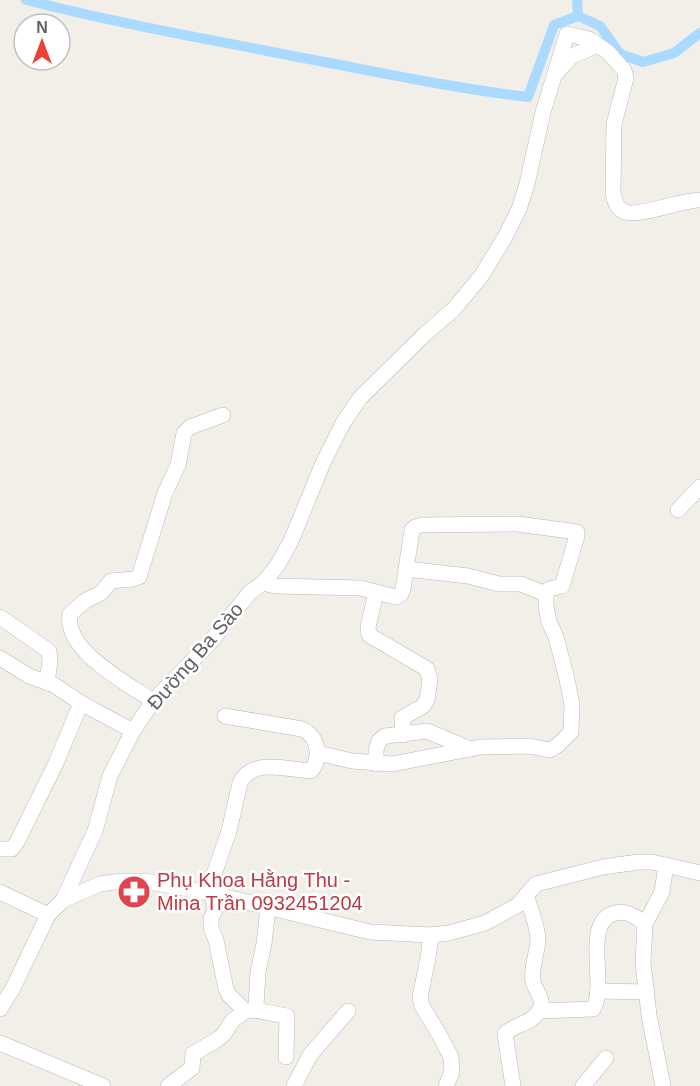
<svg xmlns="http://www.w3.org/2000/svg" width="700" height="1086" viewBox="0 0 700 1086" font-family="Arial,sans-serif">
<rect width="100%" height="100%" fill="#f1efe8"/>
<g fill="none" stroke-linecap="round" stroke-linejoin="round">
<!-- canal -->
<g stroke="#aadaff" stroke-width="10">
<path d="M26,0c90,23 181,39 272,57 76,14 153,31 230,40l26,-72 24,-9 22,10 20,28 23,8 31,-9 26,-20"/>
<path d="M577,0l1,16"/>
</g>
<!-- minor casing -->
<g stroke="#b5b8bc" stroke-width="16">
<g id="minor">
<path d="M557,72l15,-16 26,-11"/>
<path d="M678,510l22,-23"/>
<path d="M407,569l61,7 31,8h22l25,10"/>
<path d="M263,583l12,3 85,2 36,9 5,-3 2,-5 9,-59 3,-3 6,-2 97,-1 59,8v4l-15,50 -13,3 -3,5v12l3,16 7,15 10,38 6,29 -1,28 -13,13 -8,5 -21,-4 -49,1 -88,17 -40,-3 -34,-8"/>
<path d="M376,593l-8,34 1,8 58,34 3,11 -3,20 -4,6 -21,12 1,17"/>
<path d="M0,617l49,34 1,10 -3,22"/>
<path d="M0,658l29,18 25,9 27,18 52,28"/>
<path d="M153,701c-26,-18 -89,-50 -83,-87l15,-13 16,-8 10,-12 22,-2 6,-2 26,-84 13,-28 6,-32 6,-6 33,-12"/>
<path d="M225,716l77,13c16,7 20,29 9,42 -23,-1 -58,-14 -71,12l-11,48 -18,52 -1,10 4,8 1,9 -4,9v9l5,12 10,49 3,6 16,16 9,-1 2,-4 2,-34 6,-28 4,-37"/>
<path d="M376,764v-14l3,-9 6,-5 42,-5 43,18"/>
<path d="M0,849h12l5,-7 39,-79 25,-60"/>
<path d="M0,892l48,23"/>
<path d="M63,900l32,-69 15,-55 23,-45 20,-30 55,-56 42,-53 13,-9 14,-17 14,-25 32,-78 20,-40 17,-25 65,-64 29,-25 28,-34 23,-38 14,-28 8,-25 16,-72 24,-78 22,5 19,13 16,18 2,8 -12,46 -1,68c1,8 4,17 12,20 14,5 57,-12 75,-12"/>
<path d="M431,935l-3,23 -8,39 2,9 17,28 12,23 1,15 -6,14"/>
<path d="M598,991l49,1"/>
<path d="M0,1009l13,-21 35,-73 15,-15 37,-16 21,-3h24l65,12 160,39 61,3 18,-2 36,-10 33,-18 18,-21 67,-17 35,-5h14l48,11"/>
<path d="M254,1010l33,6 -1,41"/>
<path d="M539,1011l54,-2c15,-24 -12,-87 22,-96 11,-3 22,4 30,11"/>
<path d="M0,1043l103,43"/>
<path d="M168,1086l24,-18 1,-14 25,-15 6,-5 8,-13 13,-10"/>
<path d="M294,1086l16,-31 38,-44"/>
<path d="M513,1086l-8,-52c9,-10 27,-10 34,-23 7,-12 -4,-19 -6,-30 -2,-14 4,-27 5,-41 0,-11 -8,-34 -12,-45"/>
<path d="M583,1086l23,-28"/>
<path d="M663,1086l-14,-71 -6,-52 2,-39 17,-32 4,-27"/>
</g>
</g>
<!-- minor -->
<use href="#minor" stroke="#fff" stroke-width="15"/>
</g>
<!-- icons -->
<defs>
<g id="pharmacy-disc" transform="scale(1.725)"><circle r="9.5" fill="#e0444e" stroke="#fff"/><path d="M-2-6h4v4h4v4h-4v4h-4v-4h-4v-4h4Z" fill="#fff"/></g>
</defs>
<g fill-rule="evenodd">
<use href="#pharmacy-disc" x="134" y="892"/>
</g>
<g text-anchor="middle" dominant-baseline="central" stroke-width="5" stroke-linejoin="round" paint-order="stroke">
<!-- street labels -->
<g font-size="20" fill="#5f6368" stroke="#fff">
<text transform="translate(195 656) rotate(-49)">Đường Ba Sào</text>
</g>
<!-- health labels -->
<g font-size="20" fill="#be3a42" stroke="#fff" text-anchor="start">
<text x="157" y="880">Phụ Khoa Hằng Thu -<tspan x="157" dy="23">Mina Trần 0932451204</tspan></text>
</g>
</g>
<!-- north arrow -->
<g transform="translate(42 42)"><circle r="28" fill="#ffffff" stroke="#bfc1c3" stroke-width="1.5"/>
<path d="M0-4.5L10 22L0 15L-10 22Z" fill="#ea4335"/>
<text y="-9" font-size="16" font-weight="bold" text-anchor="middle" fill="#5f6368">N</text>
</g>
</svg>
